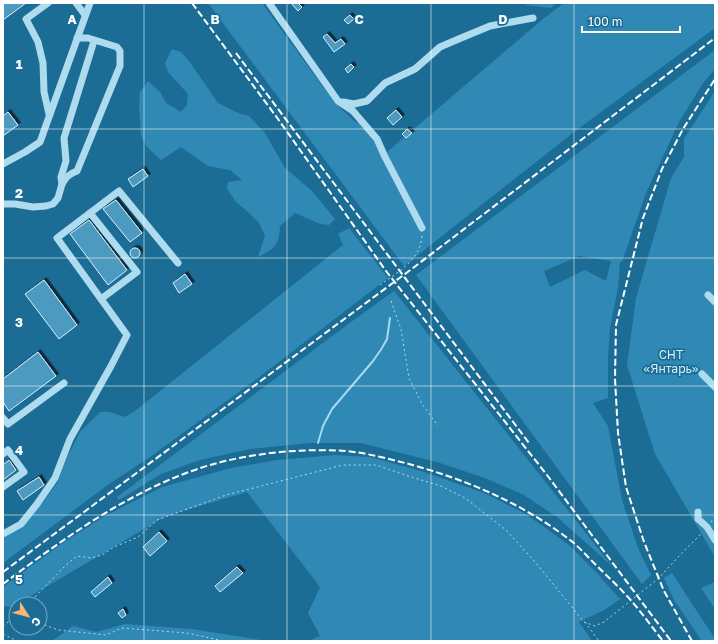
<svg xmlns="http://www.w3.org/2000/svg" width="718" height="644" viewBox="0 0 718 644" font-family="'Golos Text',sans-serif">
<defs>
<filter id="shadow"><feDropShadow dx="2.5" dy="-2.5" stdDeviation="0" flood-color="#0009"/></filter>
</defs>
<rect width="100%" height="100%" fill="#1c6d96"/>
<!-- green -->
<g fill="#3089b4" fill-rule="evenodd">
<path d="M208,3h54l72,99 20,19 15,8 12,28 162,-138 21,-16h151v25l-137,101 -174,137z"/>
<path d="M524,3h32l-5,5 -25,-3z"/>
<path d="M172,49l9,3 8,9 29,42 20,10 11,3 16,17 20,35 27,23 23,28 -6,6 -9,-1 -25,-11 -15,13c-1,19 -5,23 -22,31l7,-21 -6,-13 -10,-10 -13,-11 -9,-13 1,-7 14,-2 -12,-10 -22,-4 -27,-19 -20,13 -14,-13 -6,-11 -2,-29 1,-15 8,-11 12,11 6,11 15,9 6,-7 1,-11 -20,-22 -3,-9z"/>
<path d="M715,50v19l-12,14 -24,39 -33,71 -24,69h-2l-2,26 -8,40 -2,29v41l-15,5 15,23 14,74 16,48 13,27 -9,9 -226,-309zM579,256l32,5 -5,20 -21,-11 -35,17 -6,-16z"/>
<path d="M715,91v466l-60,-103 -28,-89 9,-67 35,-120 13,-21v-18z"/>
<path d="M349,228l39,50 -130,100 -108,79 -41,27 -106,79v-25l20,-13 22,-25 12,-17 11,-27 12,-24 20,-20h9l16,5 10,-6 208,-166 -5,-11z"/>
<path d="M394,291l218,275 -55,-49 -33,-22 -39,-17 -48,-16 -76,-19h-50l-61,6 -50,11 -39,14 -42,26 -2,-3 234,-175z"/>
<path d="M335,455l35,2 51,14 63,22 38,19 21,14 27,20 30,30 1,2 18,20h3l-18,12 -25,12 13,19h-284l12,-5 -12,-23 12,-26 -73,-95 -81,24 -154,91 -9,-1v-19l54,-40 46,-30 59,-30 69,-19 46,-8z"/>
<path d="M672,573l43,66v2h-13l-28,-41 -10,-22z"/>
<path d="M715,582v27l-14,-21z"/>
<path d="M125,624l67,5 75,12h-215l21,-15 23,6z"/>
</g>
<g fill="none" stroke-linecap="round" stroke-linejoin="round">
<!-- stream -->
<path stroke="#a3d9f1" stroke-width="2" d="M318,443l5,-17 9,-17 41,-48 9,-13 5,-9 3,-21"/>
</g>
<!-- building -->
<g fill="#4d9ac0" stroke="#d6effb" filter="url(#shadow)">
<path d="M3,3h23l-23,17z"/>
<path d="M291,3h7l4,4 -4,4z"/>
<path d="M350,15l4,4 -6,5 -4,-4z"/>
<path d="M327,34l8,9 6,-4 4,5 -11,8 -11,-15z"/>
<path d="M351,64l3,3 -6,6 -3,-4z"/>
<path d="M396,110l6,7 -9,8 -6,-7z"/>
<path d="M8,112l10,13 -15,11v-20z"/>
<path d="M407,129l5,4 -6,5 -4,-4z"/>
<path d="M143,169l5,7 -15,11 -5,-8z"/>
<path d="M116,200l26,33 -12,9 -27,-33z"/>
<path d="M89,220l38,50 -19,15 -38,-51z"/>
<circle cx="135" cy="253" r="5"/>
<path d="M185,274l7,10 -13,9 -6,-10z"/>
<path d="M44,280l33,45 -18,14 -34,-45z"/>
<path d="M38,352l18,24 -47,35 -6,-9v-23z"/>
<path d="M9,460l7,10 -13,10v-15z"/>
<path d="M39,477l5,8 -21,15 -6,-9z"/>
<path d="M159,532l8,9 -17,15 -7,-9z"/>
<path d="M237,567l6,6 -23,19 -5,-6z"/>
<path d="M108,577l4,6 -17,14 -4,-5z"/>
<path d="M123,609l3,6 -4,3 -4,-5z"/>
</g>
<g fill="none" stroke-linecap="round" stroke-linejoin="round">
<!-- path -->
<g stroke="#afdbef" stroke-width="1" stroke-dasharray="2 3" stroke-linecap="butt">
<path d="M380,285c18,-13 41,-25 42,-50"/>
<path d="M391,301l10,28 8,49 13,26 16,22"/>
<path d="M711,522l4,-6"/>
<path d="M28,604l37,-38 12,-10 14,2 11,-3 12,-8 24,-10 19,-17 69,-25 117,-30h33l32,11 33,10 24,12 41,32 30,33 48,59 11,4 9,-4 55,-44 19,-21 24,-24"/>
<path d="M585,622l14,19"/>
<path d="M40,623l18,7 48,5 16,-7 65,5 37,8"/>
<path d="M3,626l13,-10"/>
<path d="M3,634l14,7"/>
</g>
<!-- minor -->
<g stroke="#afdbef" stroke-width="7">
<path d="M48,3l-22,16 12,23 5,21 1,29 5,22"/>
<path d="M76,3l9,12"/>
<path d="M269,3l69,98 15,10 24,28 7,16 38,73"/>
<path d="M343,102l11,2 13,-3 18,-18 30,-14 25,-22 21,-9 29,-12 43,-8"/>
<path d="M3,164l22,-12 15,-10 50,-139"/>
<path d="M62,184c4,-7 7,-10 15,-13l43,-105v-15l-3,-4 -29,-9h-11"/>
<path d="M3,204h12l18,3 13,-1 7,-2 5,-6 4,-14 -1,-7 5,-16 -2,-23 30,-97"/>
<path d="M90,213l47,59 -36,27"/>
<path d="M708,295l7,7"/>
<path d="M702,374l13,13"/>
<path d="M3,418l5,6 56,-41"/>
<path d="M3,454l5,-4 16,22 -21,15"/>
<path d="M698,512v7l9,8 8,13"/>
<path d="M3,534l18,-10 16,-20 18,-26 15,-39 41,-73 16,-31 -70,-97 62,-47 59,72"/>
</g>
<!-- rail -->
<g stroke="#fff" stroke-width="2" stroke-dasharray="7 3" stroke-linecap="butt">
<path d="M192,3l86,116 108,152 161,204 124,166"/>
<path d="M236,53l293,390"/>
<path d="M3,572l406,-301 306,-233"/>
<path d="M3,584c63,-47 130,-96 207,-119 42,-12 92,-17 136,-14 21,2 43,8 63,13 58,16 113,39 161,76 9,7 17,16 25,24 11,11 22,21 32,32 13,14 24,30 36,45"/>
<path d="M692,641l-28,-50 -20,-49 -18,-55 -8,-54 -3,-54 1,-54 27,-107 19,-49 21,-40 32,-50"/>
</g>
</g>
<!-- grid -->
<path fill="none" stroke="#fff" stroke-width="1" stroke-opacity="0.55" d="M144,3v638M287,3v638M431,3v638M574,3v638M3,129h712M3,258h712M3,386h712M3,515h712"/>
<g text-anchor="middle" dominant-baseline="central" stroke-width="3.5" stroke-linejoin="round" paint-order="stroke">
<!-- park labels -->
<g font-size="12" fill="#d6effb" stroke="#1c6d96">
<text x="671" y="354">СНТ<tspan x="671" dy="14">«Янтарь»</tspan></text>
</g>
</g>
<g font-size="13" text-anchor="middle" font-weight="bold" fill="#fff" stroke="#1c6d96" stroke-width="3.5" stroke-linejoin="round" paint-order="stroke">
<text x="72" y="24">A</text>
<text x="215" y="24">B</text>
<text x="359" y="24">C</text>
<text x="503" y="24">D</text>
<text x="19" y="69">1</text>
<text x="19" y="198">2</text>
<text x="19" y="327">3</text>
<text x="19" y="455">4</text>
<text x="19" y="584">5</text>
</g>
<!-- border -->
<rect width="718" height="644" fill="none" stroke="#ffffff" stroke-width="8"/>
<!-- north arrow -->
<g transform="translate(28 616) rotate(126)"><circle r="19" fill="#1c6d96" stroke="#77a7c0"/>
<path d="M0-3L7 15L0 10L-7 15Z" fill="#ffb46e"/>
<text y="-6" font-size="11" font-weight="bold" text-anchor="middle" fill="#ffffff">С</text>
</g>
<!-- scale -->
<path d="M582 26v6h98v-6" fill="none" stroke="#ffffff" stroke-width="2"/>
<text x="588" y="26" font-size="12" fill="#ffffff" stroke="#1c6d96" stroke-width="3" paint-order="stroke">100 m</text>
</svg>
